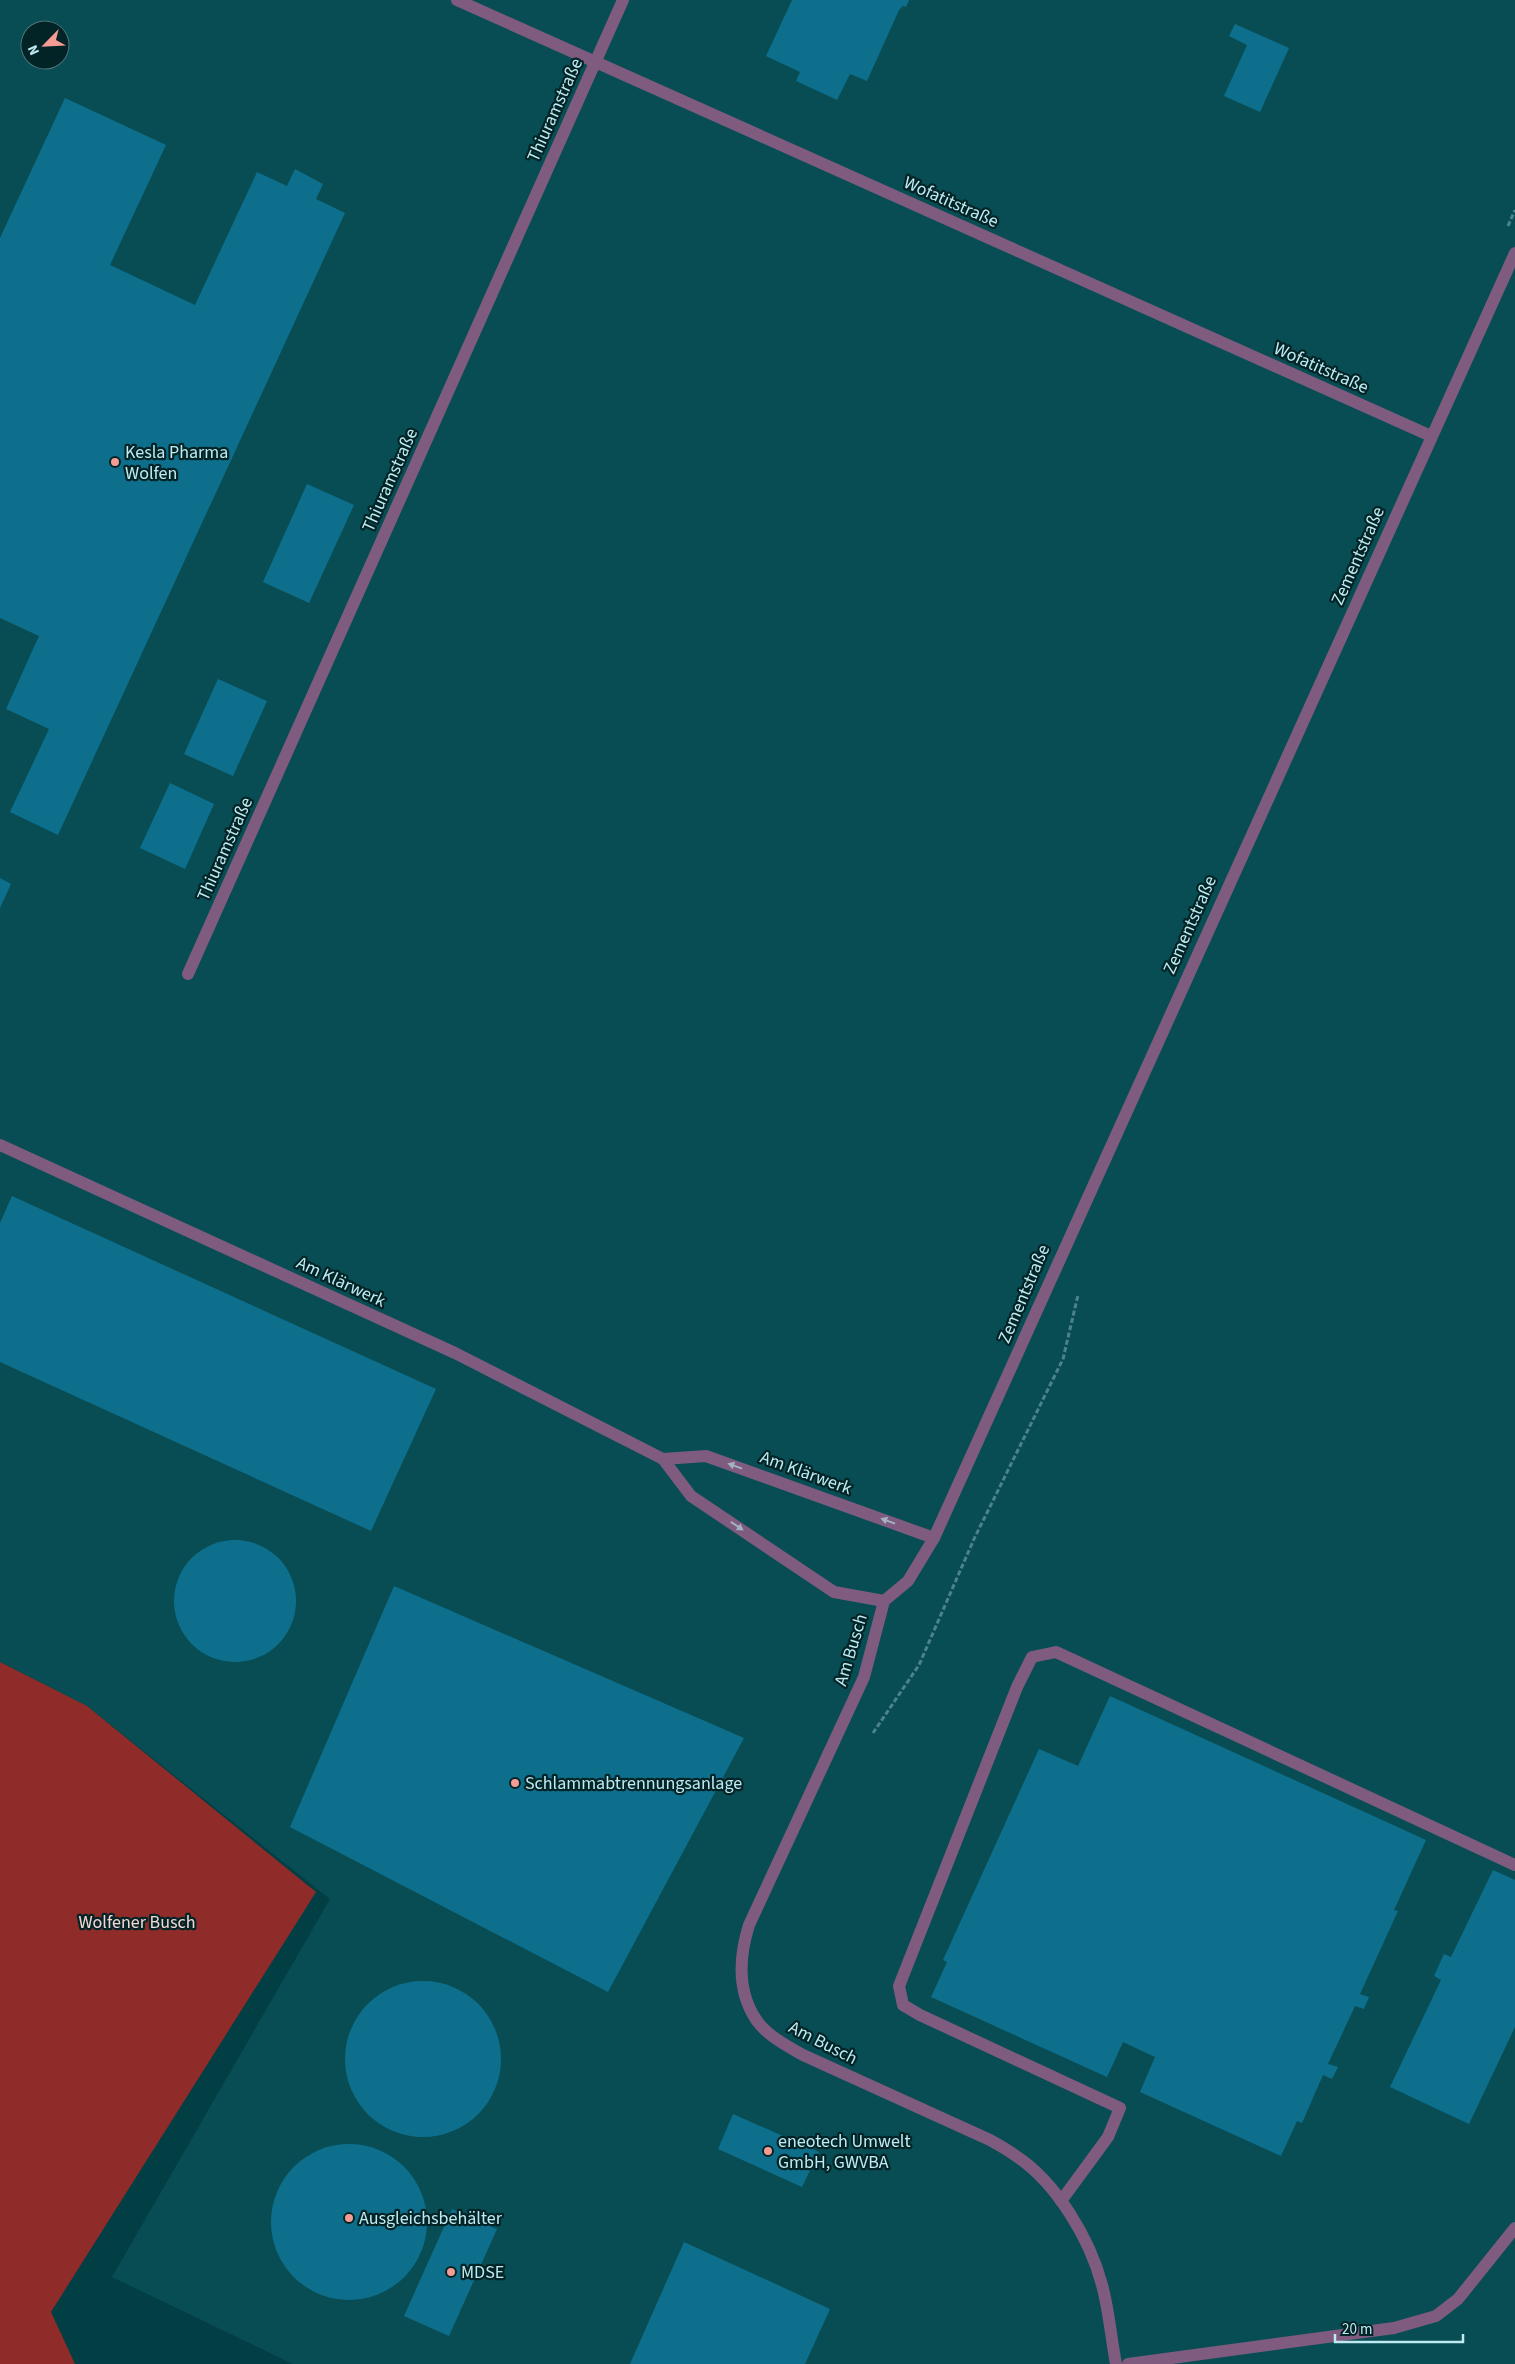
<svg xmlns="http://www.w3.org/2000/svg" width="1515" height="2364" viewBox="0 0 1515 2364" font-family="'Source Sans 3',sans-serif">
<rect width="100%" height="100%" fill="#023f45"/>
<!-- built -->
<path fill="#084d54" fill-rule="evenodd" d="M0,0h1515v2364h-1222l-181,-87 218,-378 -243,-193 -87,-44zM30,30h30v30h-30z"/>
<!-- green -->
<path fill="#8f2b29" d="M0,1662l87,44 229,186 -265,420 24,52h-75z"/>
<!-- building -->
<g fill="#0e6f8d">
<path d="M792,0h117l-3,7 -3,-1 -4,4 -32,71 -17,-7 -13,26 -41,-19 4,-9 -34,-16z"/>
<path d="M1235,24l54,24 -29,64 -36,-16 23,-51 -18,-9z"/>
<path d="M65,98l101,47 -56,120 85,40 62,-133 30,14 8,-17 28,15 -7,15 29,14 -287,622 -48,-23 39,-83 -43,-20 33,-73 -39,-18v-380z"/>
<path d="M307,484l47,21 -45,98 -46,-21z"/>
<path d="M218,679l49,22 -34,75 -49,-22z"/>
<path d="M170,783l44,21 -29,65 -45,-21z"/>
<path d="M0,878l11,6 -11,24z"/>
<path d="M12,1196l424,193 -65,142 -371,-169v-139z"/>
<circle cx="235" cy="1601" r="61"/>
<path d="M394,1586l350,152 -136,254 -318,-165z"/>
<path d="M1110,1696l316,144 -32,70 4,1 -38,83 9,3 -5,12 -9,-3 -27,58 10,3 -6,12 -9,-4 -21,48 -5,-2 -16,35 -141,-64 15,-35 -32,-15 -16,35 -176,-80 16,-35 -4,-2 96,-211 39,17z"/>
<path d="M1493,1870l22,10v147l-46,97 -79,-37 51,-107 -7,-4 10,-22 7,3z"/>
<circle cx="423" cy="2059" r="78"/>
<path d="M733,2114l86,38 -17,35 -84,-38z"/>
<circle cx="349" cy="2222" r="78"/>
<path d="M452,2209l45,20 -48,107 -45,-20z"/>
<path d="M684,2242l146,67 -25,55h-175z"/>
</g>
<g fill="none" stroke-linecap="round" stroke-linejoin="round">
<!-- path -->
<g stroke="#4c8389" stroke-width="3" stroke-dasharray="5 2.5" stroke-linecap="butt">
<path d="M1508,226l7,-16"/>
<path d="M873,1733l46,-68 55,-126 89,-180 15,-64"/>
</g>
<!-- lane -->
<g stroke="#7e5b7f" stroke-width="12">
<path d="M1061,2201l47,-64 12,-29 -200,-93 -17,-10 -4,-19 118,-299 15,-30 24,-5 459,213"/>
<path d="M1128,2364l266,-36 42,-12 22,-17 57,-71"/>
</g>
<!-- street -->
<g stroke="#7e5b7f" stroke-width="12">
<path d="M457,0l974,436"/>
<path d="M188,974l435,-974"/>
<path d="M0,1145l455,208 208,106 28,37 143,96 50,9"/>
<path d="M663,1459l43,-3 228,82"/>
<path d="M884,1601l24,-20 26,-43 581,-1285"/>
<path d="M884,1601l-20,76 -115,248c-10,32 -12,67 8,96 11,15 30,25 46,34l187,85c9,5 18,10 26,16 40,26 74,83 86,129 7,25 9,53 14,79"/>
</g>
</g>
<!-- one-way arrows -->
<defs><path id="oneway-solid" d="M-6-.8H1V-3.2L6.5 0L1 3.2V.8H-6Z" transform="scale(1.25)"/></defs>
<g fill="#a4b1c3">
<use href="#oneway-solid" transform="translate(735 1466) rotate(-160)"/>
<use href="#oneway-solid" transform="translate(888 1521) rotate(-160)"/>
<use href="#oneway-solid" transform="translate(737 1526) rotate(34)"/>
</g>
<!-- markers -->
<g fill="#f59c94" stroke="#032427" stroke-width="2">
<circle cx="115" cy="462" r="5"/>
<circle cx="515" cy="1783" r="5"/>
<circle cx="768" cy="2151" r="5"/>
<circle cx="349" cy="2218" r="5"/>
<circle cx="451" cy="2272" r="5"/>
</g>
<g text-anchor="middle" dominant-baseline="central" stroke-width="4.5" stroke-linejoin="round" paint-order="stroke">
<!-- street labels -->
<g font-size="18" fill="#beebf1" stroke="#032427">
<text transform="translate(555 110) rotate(-66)">Thiuramstraße</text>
<text transform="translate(951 202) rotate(24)">Wofatitstraße</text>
<text transform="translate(1321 368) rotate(24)">Wofatitstraße</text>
<text transform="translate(390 480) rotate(-66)">Thiuramstraße</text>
<text transform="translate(1358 556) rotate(-66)">Zementstraße</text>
<text transform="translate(225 849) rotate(-66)">Thiuramstraße</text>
<text transform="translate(1190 925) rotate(-66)">Zementstraße</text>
<text transform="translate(341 1282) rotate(25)">Am Klärwerk</text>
<text transform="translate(1024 1294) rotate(-67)">Zementstraße</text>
<text transform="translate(806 1473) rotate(20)">Am Klärwerk</text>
<text transform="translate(851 1650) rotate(-73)">Am Busch</text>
<text transform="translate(823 2043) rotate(27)">Am Busch</text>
</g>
<!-- poi labels -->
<g font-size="18" fill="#beebf1" stroke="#032427" text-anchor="start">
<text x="125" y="452">Kesla Pharma<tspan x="125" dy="21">Wolfen</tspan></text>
<text x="525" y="1783">Schlammabtrennungsanlage</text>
<text x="778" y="2141">eneotech Umwelt<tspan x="778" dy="21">GmbH, GWVBA</tspan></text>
<text x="359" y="2218">Ausgleichsbehälter</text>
<text x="461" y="2272">MDSE</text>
</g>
<!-- park labels -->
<g font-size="18" fill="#f7d6d2" stroke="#032427">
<text x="137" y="1922">Wolfener Busch</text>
</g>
</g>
<!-- north arrow -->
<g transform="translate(45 45) rotate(246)"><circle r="24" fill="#032427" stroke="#4e7478"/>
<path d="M0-4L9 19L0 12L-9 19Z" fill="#f59c94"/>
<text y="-8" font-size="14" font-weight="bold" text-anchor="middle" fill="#beebf1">N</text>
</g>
<!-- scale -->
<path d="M1335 2334v8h128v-8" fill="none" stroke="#beebf1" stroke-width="2.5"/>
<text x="1342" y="2334" font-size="15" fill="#beebf1" stroke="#032427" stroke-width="4" paint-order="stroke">20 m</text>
</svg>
